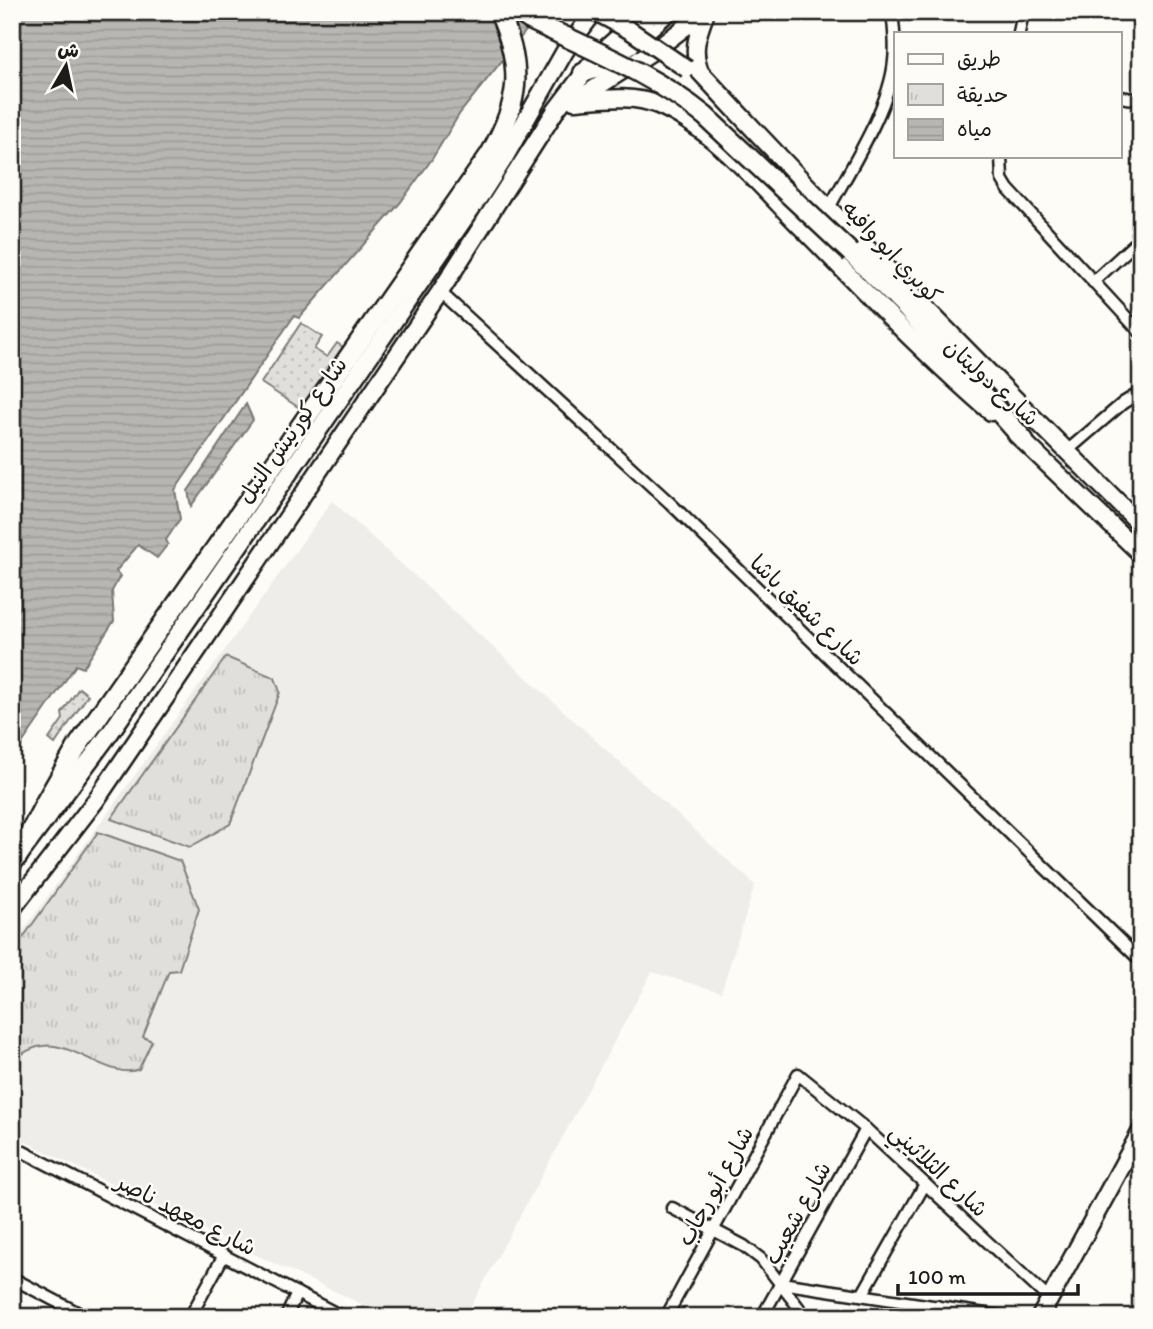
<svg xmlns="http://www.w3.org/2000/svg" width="1153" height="1329" viewBox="0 0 1153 1329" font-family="Itim,'Playpen Sans Arabic',sans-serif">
<defs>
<pattern id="grass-dots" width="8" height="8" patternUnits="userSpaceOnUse" patternTransform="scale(1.75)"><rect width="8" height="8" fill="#e0dfdb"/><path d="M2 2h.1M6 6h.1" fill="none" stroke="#c0bfbb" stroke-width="1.8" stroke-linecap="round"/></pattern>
<pattern id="park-tufts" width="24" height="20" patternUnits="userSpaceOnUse" patternTransform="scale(1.75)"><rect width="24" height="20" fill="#e0dfdb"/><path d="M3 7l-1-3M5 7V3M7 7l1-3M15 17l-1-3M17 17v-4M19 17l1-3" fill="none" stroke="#c0bfbb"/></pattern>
<pattern id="water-rules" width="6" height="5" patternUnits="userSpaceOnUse" patternTransform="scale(1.75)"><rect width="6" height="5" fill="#b7b6b2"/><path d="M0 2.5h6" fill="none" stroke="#9d9c98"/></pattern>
</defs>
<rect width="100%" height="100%" fill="#fdfcf7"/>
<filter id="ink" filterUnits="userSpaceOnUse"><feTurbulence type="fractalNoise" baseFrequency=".0143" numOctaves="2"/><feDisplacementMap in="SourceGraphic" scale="14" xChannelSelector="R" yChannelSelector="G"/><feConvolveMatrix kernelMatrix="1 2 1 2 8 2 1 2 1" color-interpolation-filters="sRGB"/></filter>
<g filter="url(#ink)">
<!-- built -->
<path fill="#eeede9" d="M332,501l423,384 -34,107 -69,-20 -187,345h-75l-149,-69 -229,-113v-189z"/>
<!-- grass -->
<g fill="url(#grass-dots)" stroke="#7e7e7c" stroke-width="2">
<path d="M301,323l21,14 -8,12 13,8 10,-14 6,4 -42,62 -40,-26z"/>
<path d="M79,688l9,7 -33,49 -6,-5 14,-20 -1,-6z"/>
</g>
<!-- park -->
<g fill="url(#park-tufts)" stroke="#7e7e7c" stroke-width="2">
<path d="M226,657l49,21 5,14 -50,132 -40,23 -79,-28z"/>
<path d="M98,832l82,29 19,48 -20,61 -10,1 -26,66 9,4 -13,28c-26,12 -67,-28 -96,-23 -11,1 -21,8 -31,14v-107z"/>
</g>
<!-- water -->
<g fill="url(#water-rules)" stroke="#797876" stroke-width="2">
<path d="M12,12h529l-81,101 -28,46 -32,44 -101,115 -5,-2 -119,174 5,29 -14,21 2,4 -11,14 -19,-13 -22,26 4,5 -8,15 2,30 -31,47 -7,-3 -64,93z"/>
<path d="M246,404l7,16 -62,86 -3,-15z"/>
</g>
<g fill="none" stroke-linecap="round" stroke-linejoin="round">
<!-- minor casing -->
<g stroke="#1c1c1c" stroke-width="15">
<g id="minor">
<path d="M1019,33l4,-21"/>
<path d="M1120,97l21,3"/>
<path d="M1001,156l1,23 6,10 133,144"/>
<path d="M829,208c22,-41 61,-101 65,-147 2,-16 0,-33 -2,-49"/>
<path d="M1093,282l48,-44"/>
<path d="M440,292l230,211 471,458"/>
<path d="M1067,451l56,-48 18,-11"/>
<path d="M12,1146l331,171"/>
<path d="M672,1208l72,38 17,13 45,58"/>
<path d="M12,1278l74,39"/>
<path d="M781,1283l224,34"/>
<path d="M862,1295l63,-111"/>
<path d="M190,1317l34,-62"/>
<path d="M286,1317l11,-24"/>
<path d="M666,1317l132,-243 68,55 183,170"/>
<path d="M762,1317l104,-188"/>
<path d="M934,1317l3,-11"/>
</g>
</g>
<!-- primary casing -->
<g stroke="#1c1c1c" stroke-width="21">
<g id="primary">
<path d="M706,12c-8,22 -15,37 -6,60 143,154 291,304 441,453"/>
<path d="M577,100l82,-53 46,-35"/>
<path d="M574,101c28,-2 58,-7 84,4 51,21 100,78 138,117 64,64 126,131 195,190"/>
<path d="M1016,434l125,120"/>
<path d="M1040,1317l101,-186"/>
</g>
</g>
<!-- trunk casing -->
<g stroke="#1c1c1c" stroke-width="21">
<g id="trunk">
<path d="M12,865l98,-132 372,-540 20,-31 63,-111 29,-39"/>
<path d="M12,909l84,-109 34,-50 310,-458 116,-182 41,-54 50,-44"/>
</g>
</g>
<!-- motorway casing -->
<g stroke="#1c1c1c" stroke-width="23">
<g id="motorway">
<path d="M583,73l24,-9 60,-52"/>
<path d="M851,253l55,55 118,132"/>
<path d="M18,856l28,-55 33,-57 411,-590c30,-52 34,-86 9,-142"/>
</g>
</g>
<!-- minor -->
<use href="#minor" stroke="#fdfcf7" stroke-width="10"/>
<!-- primary -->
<use href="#primary" stroke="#fdfcf7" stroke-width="16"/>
<!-- trunk -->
<use href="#trunk" stroke="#fdfcf7" stroke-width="16"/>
<!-- motorway -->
<use href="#motorway" stroke="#fdfcf7" stroke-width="18"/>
<!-- primary-bridge casing -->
<g stroke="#1c1c1c" stroke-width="21" stroke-linecap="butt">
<path id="primary-bridge" d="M596,12l35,19 56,38"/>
</g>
<!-- motorway-bridge casing -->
<g stroke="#1c1c1c" stroke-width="23" stroke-linecap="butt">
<path id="motorway-bridge" d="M518,12l12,8c60,29 123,54 175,96l146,137"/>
</g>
<!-- primary-bridge -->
<use href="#primary-bridge" stroke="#fdfcf7" stroke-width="16"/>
<!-- motorway-bridge -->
<use href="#motorway-bridge" stroke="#fdfcf7" stroke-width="18"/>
</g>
</g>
<g text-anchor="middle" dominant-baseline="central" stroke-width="5" stroke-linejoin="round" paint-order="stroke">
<!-- street labels -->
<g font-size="23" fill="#1c1c1c" stroke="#fdfcf7">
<text transform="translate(892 252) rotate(46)">كوبري ابو وافيه</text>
<text transform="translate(992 382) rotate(42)">شارع دوليتان</text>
<text transform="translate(292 430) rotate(-55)">شارع كورنيش النيل</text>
<text transform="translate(807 610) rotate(44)">شارع شفيق باشا</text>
<text transform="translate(939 1170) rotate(43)">شارع الثلاثيني</text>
<text transform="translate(715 1186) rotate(-61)">شارع أبو رحاب</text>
<text transform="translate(797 1213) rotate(-61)">شارع شعيب</text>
<text transform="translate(186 1214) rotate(27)">شارع معهد ناصر</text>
</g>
</g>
<!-- margin -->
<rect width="1153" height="1329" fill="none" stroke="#fdfcf7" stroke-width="42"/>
<rect x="21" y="21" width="1111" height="1287" fill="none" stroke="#1c1c1c" stroke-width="2.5" filter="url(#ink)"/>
<!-- legend -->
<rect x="894" y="32" width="228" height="126" fill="#fdfcf7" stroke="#a3a29f" stroke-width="2"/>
<rect x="908" y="54" width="35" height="10" fill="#fdfcf7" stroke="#a3a29f" stroke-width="2"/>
<text x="957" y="66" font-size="21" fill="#1c1c1c">طريق</text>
<rect x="908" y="84" width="35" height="21" fill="url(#park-tufts)" stroke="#a3a29f" stroke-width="2"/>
<text x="957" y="102" font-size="21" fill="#1c1c1c">حديقة</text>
<rect x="908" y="119" width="35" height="21" fill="url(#water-rules)" stroke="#a3a29f" stroke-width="2"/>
<text x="957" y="136" font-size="21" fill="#1c1c1c">مياه</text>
<!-- north arrow -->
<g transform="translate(66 66) rotate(9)" stroke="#fdfcf7" stroke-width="5" paint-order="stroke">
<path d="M0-5L12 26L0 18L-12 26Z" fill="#1c1c1c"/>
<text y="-10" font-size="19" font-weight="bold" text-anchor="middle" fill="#1c1c1c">ش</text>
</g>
<!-- scale -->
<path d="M898 1284v10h180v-10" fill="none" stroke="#1c1c1c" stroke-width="3.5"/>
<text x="908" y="1284" font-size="21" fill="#1c1c1c" stroke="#fdfcf7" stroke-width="5" paint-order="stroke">100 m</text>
</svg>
